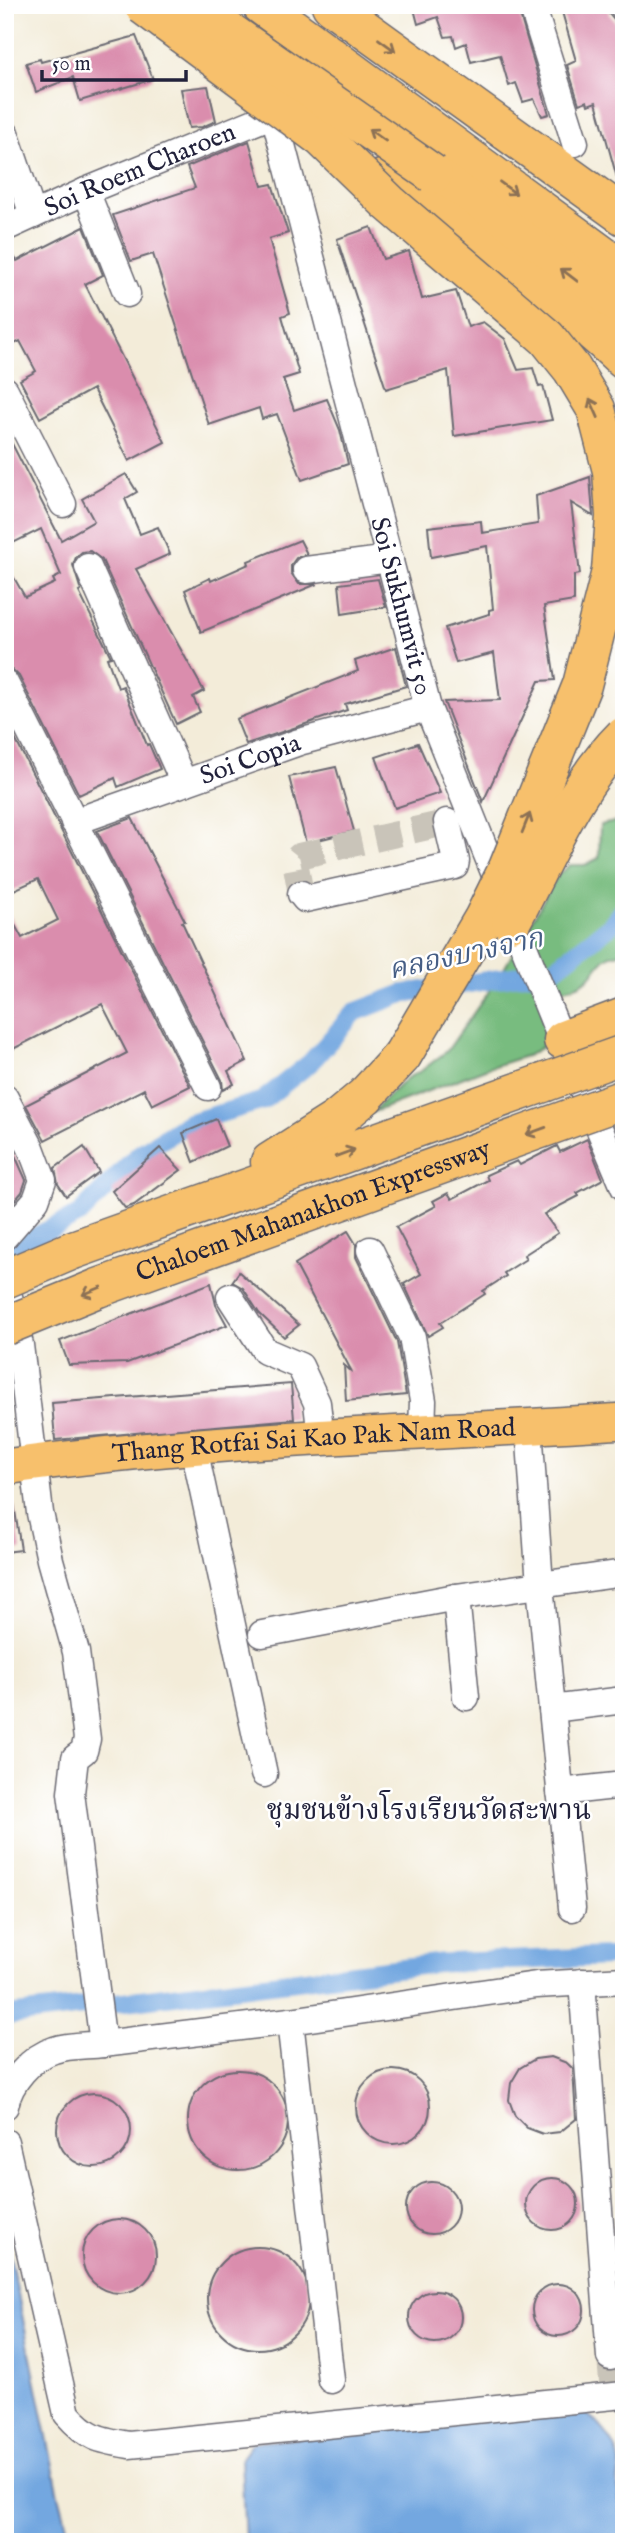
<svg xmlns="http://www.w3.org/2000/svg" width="629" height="2547" viewBox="0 0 629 2547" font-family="'IM FELL English','Noto Serif Thai',serif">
<rect width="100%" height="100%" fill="#fff"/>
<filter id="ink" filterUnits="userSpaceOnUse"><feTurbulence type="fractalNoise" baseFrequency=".0143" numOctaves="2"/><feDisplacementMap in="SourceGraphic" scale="14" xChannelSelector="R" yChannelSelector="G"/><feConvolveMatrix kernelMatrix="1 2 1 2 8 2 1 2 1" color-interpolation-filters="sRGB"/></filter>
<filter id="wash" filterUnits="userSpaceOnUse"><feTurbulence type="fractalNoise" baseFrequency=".00686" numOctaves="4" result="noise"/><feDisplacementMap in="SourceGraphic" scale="28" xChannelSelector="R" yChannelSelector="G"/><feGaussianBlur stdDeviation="1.57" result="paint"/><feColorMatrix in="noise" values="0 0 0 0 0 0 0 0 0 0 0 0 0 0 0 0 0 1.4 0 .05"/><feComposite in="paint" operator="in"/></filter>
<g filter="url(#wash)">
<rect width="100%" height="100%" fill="#f3ecd9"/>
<!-- forest -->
<path fill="#78bc7f" stroke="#4d6f5d" stroke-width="2" d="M624,820v133c-26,-1 -26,23 -44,31 -8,4 -18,5 -27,9l-5,41 -6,13 -13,8 -44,14 -114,44 36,-35 14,-7 26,-20 54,-77 57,-99 12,-10h15l14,-7 1,-33z"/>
<!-- water -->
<g fill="#73a7e0" stroke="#4a648e" stroke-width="2">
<path d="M5,2231l54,264 12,47h-66z"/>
<path d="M581,2411c18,9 37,33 39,53 0,7 -3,14 -2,22 1,19 6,37 6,56h-379l-4,-84 11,-15z"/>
</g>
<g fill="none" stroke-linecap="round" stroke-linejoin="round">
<!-- canal -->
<g stroke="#73a7e0" stroke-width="19">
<path d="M5,1252l75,-38 58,-59 50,-32 74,-22 48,-38 45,-51 47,-18 151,-24 58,-45 13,-17"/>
<path d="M5,2016l435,-53 184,-7"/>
</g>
</g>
<g id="blocks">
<!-- building -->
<g fill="#da8dad">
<path d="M413,5h104l32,109 -7,2 -8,-17 -11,3 -7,-19 -7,3 -9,-31 -29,7 -5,-19 -10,4 -3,-11 -8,1 -7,-20 -20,7z"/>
<path d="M560,5h48l1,9 6,7 9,24v139l-5,1 -23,-83 -8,3 -1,-4 -8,3 -12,-39 9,-4z"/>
<path d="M136,36l17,43 -73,22 -7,-24 -37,15 -10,-29 14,-4 1,3z"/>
<path d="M208,86l8,35 -14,6 -13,1 -8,-39z"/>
<path d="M249,141l13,45 10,-2 16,49 -19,6 21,74 -8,3 17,58 -16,5 11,31 33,-11 13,31 8,34 -46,16 -25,-66 -15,5 -3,-11 -50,17 -56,-171 -22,7 -18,-46 82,-27 -8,-21z"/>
<path d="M84,227l19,48 -18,9 80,158 -36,19 -36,-72 -53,29 -20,-38 16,-9 -16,-30 -15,8v-106l12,18z"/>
<path d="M371,227l12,32 26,-8 13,48 34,-8 12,36 15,-5 22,17 13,31 15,-2 6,19 4,-1 9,34 -98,16 -6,-66 -62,19 -49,-150z"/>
<path d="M5,430l56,110 33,-19 -12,-22 44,-25 11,18 -12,7 15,35 18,-7 12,27 -34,15 68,122 -11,6 7,15 -24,12 -74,-164 -12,-9 -8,1 -6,5 -3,8 8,26 -2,1 32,65 -4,1 11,30 5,-2 24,59 2,-1 11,25 -42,18 -3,-9 -36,17 -60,-119 -6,-6 -8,-3v-105l20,35 30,-14 -2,-4 8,-4 -20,-46 -36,18z"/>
<path d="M590,477l3,39 -22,-13 9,71 -6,1v26l-30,5 11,74 -16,1 -56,121 -39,-100 56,-2 -6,-47 -38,10 -11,-35 44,-14v-4l4,-1 -6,-63 -56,11 -3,-30 53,-6 1,12 56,-9 -2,-28z"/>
<path d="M300,540l7,14 -11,4 -5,7v8l8,11h18l-116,48 -16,-42 25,-12 1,3 38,-17 -1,-3z"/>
<path d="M378,579l8,28 -44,7 -3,-30z"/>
<path d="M396,647l10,39 -61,18 2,6 -101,34 -10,-25 122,-48 -3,-10z"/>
<path d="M5,719l185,367 -38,19 -8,-16 -99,51 -19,-35 101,-52 -25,-49 -97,49v-146l17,31 36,-18 -20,-41 -33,15z"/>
<path d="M418,743l22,50 -45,15 -19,-51z"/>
<path d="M336,767l18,64 -48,12 -17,-66z"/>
<path d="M132,818l53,103 -3,1 65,139 -19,10 6,13 -11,6 -1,-10 -125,-249z"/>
<path d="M216,1119l11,27 -33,16 -11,-29z"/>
<path d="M624,1122v24l-9,-21z"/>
<path d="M5,1133l21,47 -4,12 -17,20z"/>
<path d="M587,1139l16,40 -26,14 2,3 -35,18 14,19 -34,22 2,4 -22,14 2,3 -23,15 2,3 -45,29 3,4 -15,9 -24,-52 17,-10 -25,-47 40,-21 -3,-5 15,-8 4,6 36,-19 -2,-5 31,-14 3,4 31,-16 6,-3 3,6z"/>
<path d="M84,1147l15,25 -33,24 -8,-12 -3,-16z"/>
<path d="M160,1148l21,22 -47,35 -9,3 -13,-17z"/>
<path d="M348,1231l8,13v13l41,85 9,53 -60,6 -2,-36 8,7 -57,-108z"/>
<path d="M239,1272l60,53 -15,12 -25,-24 -16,-25 -11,-6z"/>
<path d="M211,1283l5,22 11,20 -100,38 -58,2 -9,-24z"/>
<path d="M291,1384l3,35 -239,21 -3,-37z"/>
<path d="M5,1504h9l7,46 -16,2z"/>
<path d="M551,2057l16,6 6,6 3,50 -16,13 -17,2 -16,-6 -12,-12 -6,-16 2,-17 9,-15 15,-9z"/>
<circle cx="393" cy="2107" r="37"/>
<circle cx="238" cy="2120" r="50"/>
<circle cx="94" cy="2130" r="37"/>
<circle cx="552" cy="2204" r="26"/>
<circle cx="432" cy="2208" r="26"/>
<circle cx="119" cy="2256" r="37"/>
<circle cx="258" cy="2298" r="51"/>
<circle cx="558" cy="2310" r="26"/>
<circle cx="435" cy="2317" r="26"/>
</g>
</g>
</g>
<g filter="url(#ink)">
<use href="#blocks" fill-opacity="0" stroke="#6b6972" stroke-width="2"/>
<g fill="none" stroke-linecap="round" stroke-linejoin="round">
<!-- minor-tunnel -->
<g stroke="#c9c4b9" stroke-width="26" stroke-dasharray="26 13" stroke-linecap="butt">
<path d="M301,894l-6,-33 4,-5 142,-32"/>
<path d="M610,2357l2,25"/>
</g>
<!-- minor casing -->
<g stroke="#6b6972" stroke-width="29">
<g id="minor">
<path d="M532,5l43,138"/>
<path d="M623,5l1,3"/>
<path id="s1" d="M269,95l159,613 127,316 69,163"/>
<path d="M5,133l28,82"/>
<path d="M86,191l41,103"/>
<path id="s2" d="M5,228l81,-37 188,-77"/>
<path d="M5,390l58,114"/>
<path d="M88,567l96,216"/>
<path d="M306,570l84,-11"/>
<path d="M5,683l203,404"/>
<path id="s3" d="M74,822l225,-80 129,-34"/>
<path d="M301,894l4,5 150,-33 1,-5 -9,-39"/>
<path d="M5,1098l26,50 12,32 -7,20 -31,36"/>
<path d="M370,1250l42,87 11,64 -1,31"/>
<path d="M5,1279l15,66 20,168 10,47 26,92 11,87 -3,12 -9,7 -4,35 32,251c-16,2 -34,1 -49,6 -23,7 -45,33 -49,56"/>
<path d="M230,1297l35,54 35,15 17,37 4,35"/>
<path d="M194,1448l70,326"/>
<path d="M456,1597l10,100"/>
<path d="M262,1634l194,-37 84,-12 -11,-158"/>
<path d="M552,1709l-12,-124 84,-12"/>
<path d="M560,1792l64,-7"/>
<path d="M572,1908l-20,-199 72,-9"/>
<path d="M582,1982l28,375"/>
<path d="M290,2021l41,359"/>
<path d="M103,2044l187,-23 246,-36 88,-5"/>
<path d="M5,2142l62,272c21,24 32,26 62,31l495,-50"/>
</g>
</g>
<!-- major casing -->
<g stroke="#6b6972" stroke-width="38">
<g id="major">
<path id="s4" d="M5,1467c205,-29 413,-33 619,-46"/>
</g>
</g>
<!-- highway casing -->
<g stroke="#6b6972" stroke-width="41">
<g id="highway">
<path d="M261,5l363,266"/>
<path d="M331,5l293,211"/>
<path d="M433,174l191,141"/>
<path d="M382,179c83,57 168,112 242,181"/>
<path d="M563,1040l61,-23"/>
<path d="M270,1162l66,-42 29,-24 37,-40"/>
<path d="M73,1250l470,-167"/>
</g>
</g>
<!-- minor -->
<use href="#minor" stroke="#fff" stroke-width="26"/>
<!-- major -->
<use href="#major" stroke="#f7c06c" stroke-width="35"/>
<!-- highway -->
<use href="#highway" stroke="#f7c06c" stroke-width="38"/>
<!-- highway-bridge casing -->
<g stroke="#6b6972" stroke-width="41" stroke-linecap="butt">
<g id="highway-bridge">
<path d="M143,5l179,133 67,65 158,135 25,31 24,40 16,62 3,45 -4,55 -29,114 -74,183 -25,51 -81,137"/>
<path d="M191,5l242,169"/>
<path d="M511,922c35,-64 61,-134 113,-186"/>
<path d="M543,1083l81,-29"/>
<path d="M5,1279l68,-29"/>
<path id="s5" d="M5,1326l93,-38 526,-189"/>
</g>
</g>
<!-- highway-bridge -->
<use href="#highway-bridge" stroke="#f7c06c" stroke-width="38"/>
</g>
<!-- one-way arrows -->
<defs><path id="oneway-shaft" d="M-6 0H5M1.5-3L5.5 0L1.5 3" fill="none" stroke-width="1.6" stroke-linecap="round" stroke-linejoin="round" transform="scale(1.75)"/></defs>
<g stroke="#8c7154">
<use href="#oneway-shaft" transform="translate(387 45) rotate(36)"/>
<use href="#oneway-shaft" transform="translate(377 135) rotate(-145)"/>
<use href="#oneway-shaft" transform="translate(508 188) rotate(36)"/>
<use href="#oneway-shaft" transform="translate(569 275) rotate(-143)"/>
<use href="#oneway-shaft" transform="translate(594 408) rotate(-114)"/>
<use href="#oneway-shaft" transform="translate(526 823) rotate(-68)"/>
<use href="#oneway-shaft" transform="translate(536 1131) rotate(160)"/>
<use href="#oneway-shaft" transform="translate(345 1153) rotate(-20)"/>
<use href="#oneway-shaft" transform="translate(92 1291) rotate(158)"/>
</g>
</g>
<g text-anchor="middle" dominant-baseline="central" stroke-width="5" stroke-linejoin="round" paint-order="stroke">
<!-- street labels -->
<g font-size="26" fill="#22223b" stroke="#fff">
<text stroke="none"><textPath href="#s2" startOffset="147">Soi Roem Charoen</textPath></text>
<text stroke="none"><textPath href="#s1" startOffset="528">Soi Sukhumvit 50</textPath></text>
<text stroke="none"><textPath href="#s3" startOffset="187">Soi Copia</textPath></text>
<text stroke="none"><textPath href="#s5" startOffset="329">Chaloem Mahanakhon Expressway</textPath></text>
<text stroke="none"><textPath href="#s4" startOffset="310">Thang Rotfai Sai Kao Pak Nam Road</textPath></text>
</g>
<!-- water labels -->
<g font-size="28" font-style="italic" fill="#465e85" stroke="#fff">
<text transform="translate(466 955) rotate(-12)">คลองบางจาก</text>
</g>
<!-- neighbourhood labels -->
<g font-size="28" fill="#22223b" stroke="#fff">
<text x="429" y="1811">ชุมชนข้างโรงเรียนวัดสะพาน</text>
</g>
</g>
<!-- margin -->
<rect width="629" height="2547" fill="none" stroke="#fff" stroke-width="28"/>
<!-- scale -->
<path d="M42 70v10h144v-10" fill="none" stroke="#22223b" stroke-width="3.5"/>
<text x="52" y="70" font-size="21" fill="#22223b" stroke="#ffffff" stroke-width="5" paint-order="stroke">50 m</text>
</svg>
